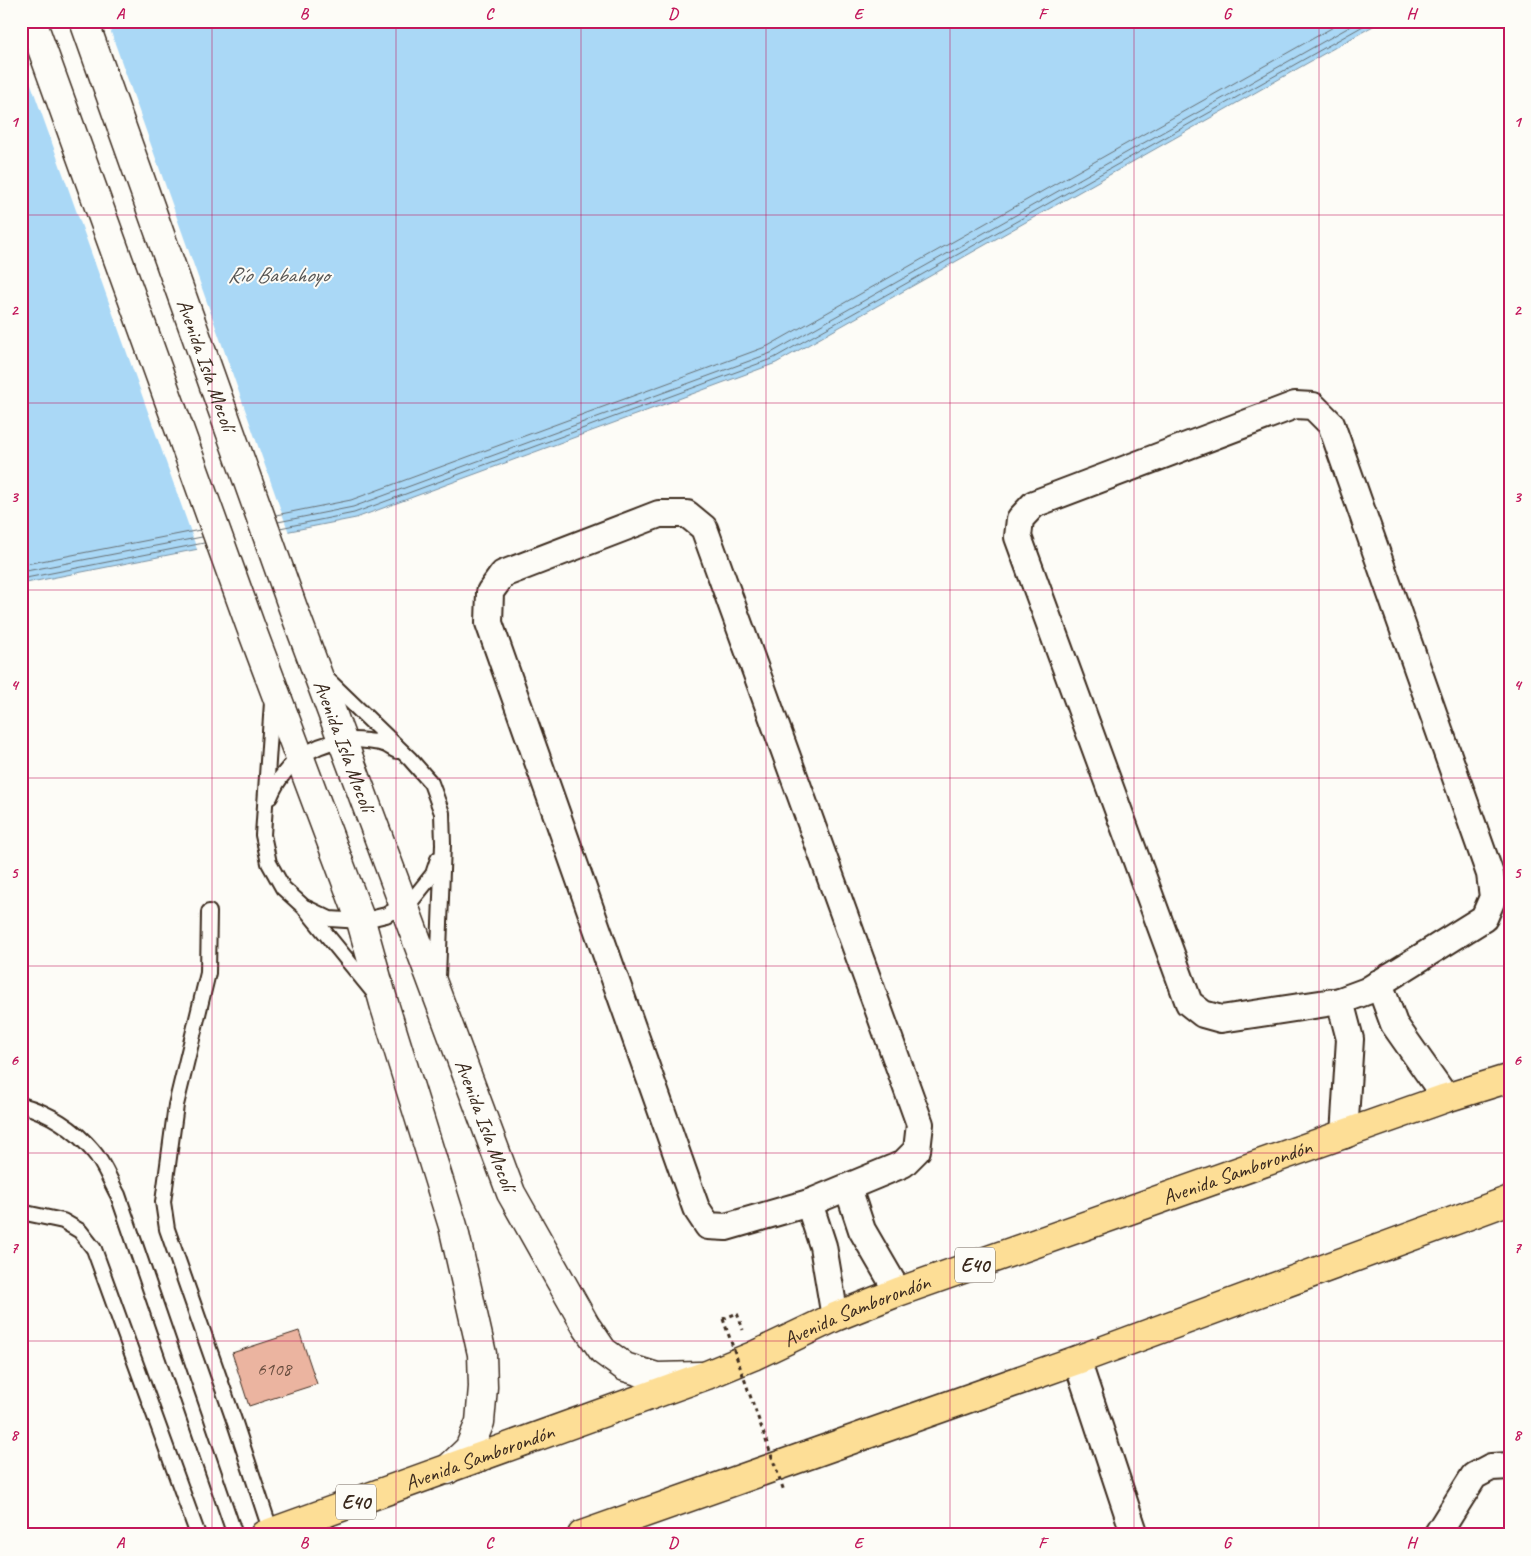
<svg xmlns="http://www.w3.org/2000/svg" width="1531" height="1556" viewBox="0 0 1531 1556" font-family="Caveat,sans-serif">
<rect width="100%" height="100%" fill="#fdfcf7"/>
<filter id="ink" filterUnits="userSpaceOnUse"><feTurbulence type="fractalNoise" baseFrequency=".02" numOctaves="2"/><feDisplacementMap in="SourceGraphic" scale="10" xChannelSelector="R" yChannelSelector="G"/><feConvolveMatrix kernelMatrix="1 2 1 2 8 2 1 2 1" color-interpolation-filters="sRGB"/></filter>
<g filter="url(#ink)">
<!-- water -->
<path fill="#aad8f6" stroke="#7e92a0" d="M21,21h1361l-606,342 -420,155 -335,66z"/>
<!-- pier -->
<path fill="#fdfcf7" d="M21,21h86l182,512 -91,19 -177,-496z"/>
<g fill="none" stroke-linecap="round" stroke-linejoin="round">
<!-- shore -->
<g stroke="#677074" stroke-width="1">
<path d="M276,515l75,-15 417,-154 576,-325"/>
<path d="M278,522l75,-15 418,-154 589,-332"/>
<path d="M280,528l74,-15 420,-155 598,-337"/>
<path d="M21,565l179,-35"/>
<path d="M21,572l181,-35"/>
<path d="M21,579l183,-36"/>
</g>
</g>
<!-- building -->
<path fill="#ebb4a0" stroke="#3b2a1e" d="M299,1331l18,53 -68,22 -17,-53z"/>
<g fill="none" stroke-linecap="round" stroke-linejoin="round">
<!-- lane casing -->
<g stroke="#3b2a1e" stroke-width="18">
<g id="lane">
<path d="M325,677l85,82 21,24 11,30 1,31 -5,133"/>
<path d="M272,702l-9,133 6,28 14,25 21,19 71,87"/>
<path d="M270,797c17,-40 54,-62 97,-56 5,1 11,1 16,3 5,1 9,5 14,7"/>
<path d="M307,908l23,11 31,2 25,-6 27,-16 20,-25 5,-15"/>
<path d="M209,912l-1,61 -32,132 -13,97 4,27 68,194 36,109"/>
<path d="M21,1105c27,7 54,24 72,46 11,12 17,30 25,44l117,340"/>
<path d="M21,1212l42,9 17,10 14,18 104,286"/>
</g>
</g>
<!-- street casing -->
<g stroke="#3b2a1e" stroke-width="30">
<g id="street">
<path d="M1295,405l18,1 18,18 159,450 3,23 -9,21 -117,73 -27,10 -119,18 -18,-5 -14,-11 -171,-466 2,-18 14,-15z"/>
<path d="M659,514h28l17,14 216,596 -3,26 -14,14 -94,39 -83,24 -18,-1 -12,-18 -207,-585 1,-31 13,-18z"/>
<path d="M1379,983l15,41 52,74"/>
<path d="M1340,1001l10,38 -6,96"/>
<path d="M848,1188l14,42 36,62"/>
<path d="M809,1203l14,43 12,71"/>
<path d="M1077,1360l58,175"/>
<path d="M1437,1535l37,-59 17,-9 19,-1"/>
</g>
</g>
<!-- secondary casing -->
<g stroke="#3b2a1e" stroke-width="31">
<g id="secondary">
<path d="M32,21l218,604 111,296 24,86 68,219 29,128 1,33 -3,35 -11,27 -22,21"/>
<path id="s1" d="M84,21l209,587 218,585 75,133 17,25 22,16 32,10 43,-1"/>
</g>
</g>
<!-- highway casing -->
<g stroke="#3b2a1e" stroke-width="31">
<g id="highway">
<path id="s2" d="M264,1535l443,-160 46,-19 82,-39 63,-25 548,-194 64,-20"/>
<path d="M582,1535l495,-175 433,-160"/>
</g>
</g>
<!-- path -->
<path stroke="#3b2a1e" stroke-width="3" stroke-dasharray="4 4" stroke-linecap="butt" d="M723,1319l14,-6 6,17"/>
<!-- lane -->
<use href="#lane" stroke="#fdfcf7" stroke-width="14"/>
<!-- street -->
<use href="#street" stroke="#fdfcf7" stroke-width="26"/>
<!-- secondary -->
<use href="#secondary" stroke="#fdfcf7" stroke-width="28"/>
<!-- highway -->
<use href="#highway" stroke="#fdde96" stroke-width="28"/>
<!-- path-bridge -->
<path stroke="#3b2a1e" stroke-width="3" stroke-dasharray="4 4" stroke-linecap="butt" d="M723,1319l61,172"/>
</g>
</g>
<!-- grid -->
<path fill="none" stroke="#c2185b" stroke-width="1" stroke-opacity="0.55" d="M212,21v1514M396,21v1514M581,21v1514M766,21v1514M950,21v1514M1134,21v1514M1319,21v1514M21,215h1489M21,403h1489M21,590h1489M21,778h1489M21,966h1489M21,1153h1489M21,1341h1489"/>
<g text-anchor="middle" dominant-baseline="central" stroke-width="4" stroke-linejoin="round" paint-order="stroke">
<!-- number labels -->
<g font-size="19" fill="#674c3e">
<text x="274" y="1369">6108</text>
</g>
<!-- shield labels -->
<g fill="#fdfcf7" stroke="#75695f" stroke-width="1">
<rect x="955" y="1247.5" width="40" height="35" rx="4"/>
<rect x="336" y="1484.5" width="40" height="35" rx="4"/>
</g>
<g font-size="20" font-weight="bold" fill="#3b2a1e">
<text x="975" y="1265">E40</text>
<text x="356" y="1502">E40</text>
</g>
<!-- street labels -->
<g font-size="21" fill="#3b2a1e" stroke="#fdfcf7">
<text stroke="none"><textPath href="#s1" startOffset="365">Avenida Isla Mocolí</textPath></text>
<text stroke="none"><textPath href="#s1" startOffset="770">Avenida Isla Mocolí</textPath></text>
<text stroke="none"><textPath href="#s1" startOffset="1175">Avenida Isla Mocolí</textPath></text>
<text stroke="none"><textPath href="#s2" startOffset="1039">Avenida Samborondón</textPath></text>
<text stroke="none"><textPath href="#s2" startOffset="634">Avenida Samborondón</textPath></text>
<text stroke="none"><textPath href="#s2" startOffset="229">Avenida Samborondón</textPath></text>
</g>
<!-- water labels -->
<g font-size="22" font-style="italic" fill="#575654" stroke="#fdfcf7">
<text x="278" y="275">Río Babahoyo</text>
</g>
</g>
<!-- margin -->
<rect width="1531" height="1556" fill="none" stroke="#fdfcf7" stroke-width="55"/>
<rect x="28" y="28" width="1476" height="1500" fill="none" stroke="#c2185b" stroke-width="2"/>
<g font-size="16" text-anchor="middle" font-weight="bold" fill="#c2185b">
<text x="120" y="19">A</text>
<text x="304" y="19">B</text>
<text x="489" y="19">C</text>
<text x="673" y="19">D</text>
<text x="858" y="19">E</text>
<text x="1042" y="19">F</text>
<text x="1227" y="19">G</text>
<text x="1411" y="19">H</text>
<text x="14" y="127">1</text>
<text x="1517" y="127">1</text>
<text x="14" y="315">2</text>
<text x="1517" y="315">2</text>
<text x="14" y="502">3</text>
<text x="1517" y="502">3</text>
<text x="14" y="690">4</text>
<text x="1517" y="690">4</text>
<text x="14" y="878">5</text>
<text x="1517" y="878">5</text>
<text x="14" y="1065">6</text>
<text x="1517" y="1065">6</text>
<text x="14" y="1253">7</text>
<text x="1517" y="1253">7</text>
<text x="14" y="1440">8</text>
<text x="1517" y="1440">8</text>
<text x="120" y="1548">A</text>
<text x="304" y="1548">B</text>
<text x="489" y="1548">C</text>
<text x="673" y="1548">D</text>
<text x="858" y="1548">E</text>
<text x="1042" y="1548">F</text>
<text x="1227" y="1548">G</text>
<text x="1411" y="1548">H</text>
</g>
</svg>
